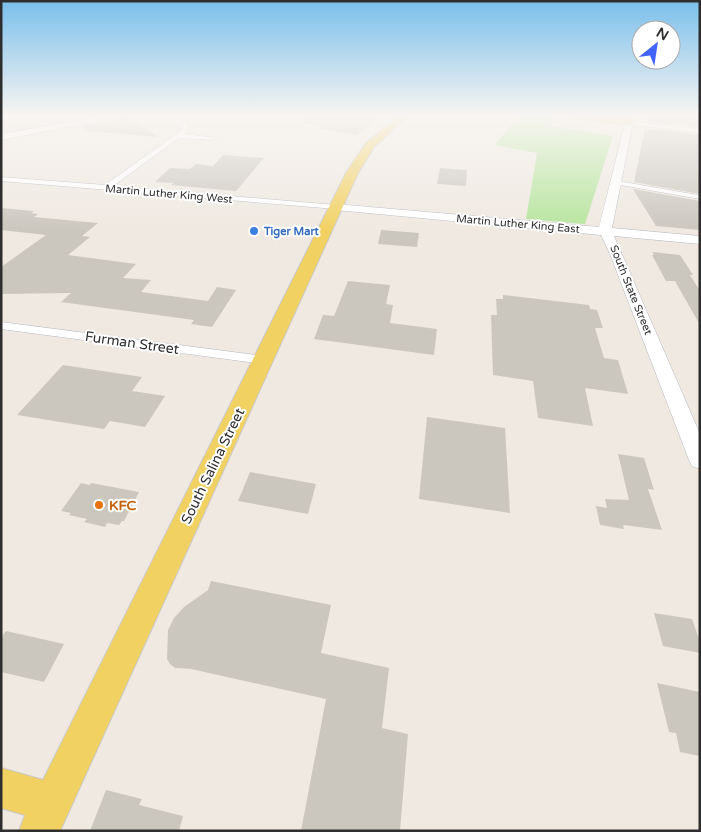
<svg xmlns="http://www.w3.org/2000/svg" width="701" height="832" viewBox="0 0 701 832" font-family="'Varela Round',sans-serif">
<rect width="100%" height="100%" fill="#efe9e1"/>
<!-- green -->
<path fill="#b6e59e" d="M520,115h37l-7,11 63,10 -28,88 -59,-5 11,-66 -42,-8z"/>
<!-- building -->
<g fill="#cbc7bf">
<path d="M126,115l32,22 -71,-6 -6,-5 38,-7z"/>
<path d="M305,115h81l-30,20 -39,-7 4,-2 -17,-3z"/>
<path d="M649,115h45v7l6,1v4l-53,-6z"/>
<path d="M645,128l55,7v59l-66,-12z"/>
<path d="M223,155l41,3 -28,33 -65,-6 3,-2 -19,-1 15,-14 20,1 6,-5 17,2z"/>
<path d="M440,168l27,2 -1,16 -29,-2z"/>
<path d="M633,189l67,12v29l-44,-4z"/>
<path d="M1,208l33,3 -3,2 7,1 -4,3 64,6 -16,13 8,1 -22,18 68,9 -13,14 28,2 -10,12 67,9 9,-14 19,3 -24,37 -21,-3 3,-4 -133,-18 10,-9 -70,1v-27l45,-32 -45,-5z"/>
<path d="M381,230l38,3 -2,14 -39,-3z"/>
<path d="M652,252l28,3 13,20h-3l10,16v34l-25,-44h-9l-14,-26h2z"/>
<path d="M348,281l42,4 -4,19 7,1 -3,18 47,6 -3,26 -120,-16 9,-24 11,1z"/>
<path d="M503,295l86,10 1,4 7,1 6,18h-8l9,30 14,2 10,34 -43,-6 8,38 -55,-8 -5,-37 -40,-6 -2,-60h6l-1,-16h7z"/>
<path d="M63,365l79,12 -10,14 33,5 -20,31 -35,-6 -6,8 -87,-14z"/>
<path d="M427,417l78,11 5,85 -91,-14z"/>
<path d="M618,454l26,4 10,32 -6,-1 14,41 -39,-5 1,4 -24,-4 -4,-19 11,2 -2,-9 24,1z"/>
<path d="M250,472l66,12 -8,30 -70,-13z"/>
<path d="M81,483l9,2 1,-2 48,9 -15,29h-2l-3,4 -12,-2 -2,4 -21,-5 3,-3 -18,-4 2,-2 -10,-2z"/>
<path d="M211,581l120,24 -10,48 68,15 -7,60 26,6 -8,97h-99l25,-132 -135,-30 -16,-1 -5,-4 -3,-5 1,-29 6,-12 10,-11 24,-17z"/>
<path d="M654,613l38,6 8,23v11l-37,-7z"/>
<path d="M6,631l58,13 -20,38 -43,-10v-34z"/>
<path d="M657,683l43,9v64l-20,-4 -4,-19 -7,-1z"/>
<path d="M106,790l36,9 -3,6 44,11 -4,15h-89z"/>
</g>
<g fill="none" stroke-linecap="round" stroke-linejoin="round">
<!-- street casing -->
<g stroke="#b4b7c1" stroke-width="1">
<g id="street">
<path d="M36,115c11,0 30,0 38,9l-3,2 -5,-4z"/>
<path d="M165,115h6l16,10 1,6 -4,3 33,4 -3,2 -35,-2 -66,48 223,19 4,2 -4,2 -335,-28v-4l104,8 77,-55v-3z"/>
<path d="M627,121l73,8v4l-71,-9z"/>
<path d="M612,180l86,15 2,4 -85,-15h-3z"/>
<path d="M1,322l263,34 6,4 -6,4 -263,-35z"/>
</g>
</g>
<!-- secondary casing -->
<g stroke="#b4b7c1" stroke-width="1">
<g id="secondary">
<path d="M107,115h16l-4,2 -118,23v-6z"/>
<path d="M626,120l7,2 -21,106 88,8v8l-86,-8 86,198v35l-8,-3 -3,-6 -79,-206 -9,-19 -265,-25 -6,-3 6,-3 263,23z"/>
</g>
</g>
<!-- primary casing -->
<g stroke="#c9c9c9" stroke-width="2">
<g id="primary">
<path d="M400,115h9l-35,32 -16,26 -298,658h-41l6,-16 -24,-7v-40l42,12 303,-607 20,-30z"/>
<path d="M567,115h25l33,4 1,-4h8v7l-5,3 -58,-7z"/>
</g>
</g>
<!-- street -->
<use href="#street" fill="#fff" fill-rule="evenodd"/>
<!-- secondary -->
<use href="#secondary" fill="#fff" fill-rule="evenodd"/>
<!-- primary -->
<use href="#primary" fill="#f2d163" fill-rule="evenodd"/>
</g>
<!-- sky -->
<linearGradient id="sky" x2="0" y2="1"><stop stop-color="#7abfeb"/><stop offset="0.5" stop-color="#f8f5f2"/><stop offset="1" stop-color="#f8f5f2" stop-opacity="0"/></linearGradient>
<rect width="701" height="231" fill="url(#sky)"/>
<!-- markers -->
<circle fill="#3f7fe0" stroke="#fff" stroke-width="2" cx="254" cy="231" r="5"/>
<circle fill="#e8710a" stroke="#fff" stroke-width="2" cx="99" cy="505" r="5"/>
<g text-anchor="middle" dominant-baseline="central" stroke-width="4" stroke-linejoin="round" paint-order="stroke">
<!-- far-street labels -->
<g font-size="11" fill="#2e2e2e" stroke="#fff">
<text transform="translate(169 194) rotate(5)">Martin Luther King West</text>
<text transform="translate(518 224) rotate(5)">Martin Luther King East</text>
<text transform="translate(631 290) rotate(68)">South State Street</text>
</g>
<!-- far-shop labels -->
<g font-size="11" font-weight="bold" fill="#366cbe" stroke="#fff" text-anchor="start">
<text x="264" y="231">Tiger Mart</text>
</g>
<!-- street labels -->
<g font-size="14" fill="#2e2e2e" stroke="#fff">
<text transform="translate(132 343) rotate(8)">Furman Street</text>
<text transform="translate(213 466) rotate(-64)">South Salina Street</text>
</g>
<!-- food labels -->
<g font-size="14" font-weight="bold" fill="#c56008" stroke="#fff" text-anchor="start">
<text x="109" y="505">KFC</text>
</g>
</g>
<!-- border -->
<rect width="701" height="832" fill="none" stroke="#2e2e2e" stroke-width="5"/>
<!-- north arrow -->
<g transform="translate(656 45) rotate(30)"><circle r="24" fill="#ffffff" stroke="#ababab"/>
<path d="M0-4L9 19L0 12L-9 19Z" fill="#4264fb"/>
<text y="-8" font-size="14" font-weight="bold" text-anchor="middle" fill="#2e2e2e">N</text>
</g>
</svg>
